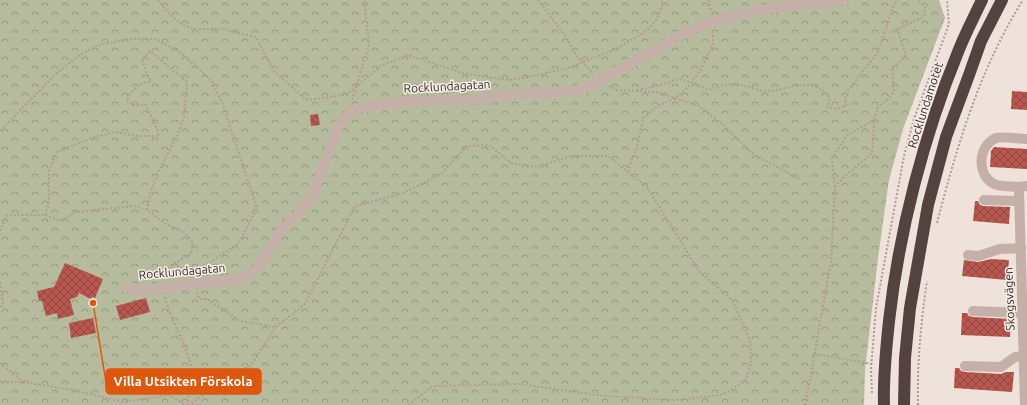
<svg xmlns="http://www.w3.org/2000/svg" width="1027" height="405" viewBox="0 0 1027 405" font-family="Ubuntu,sans-serif">
<defs>
<pattern id="forest-crowns" width="20" height="18" patternUnits="userSpaceOnUse"><rect width="20" height="18" fill="#b7bb9d"/><path d="M2 6a3 3 0 1 1 6 0M12 15a3 3 0 1 1 6 0" fill="none" stroke="#959880"/></pattern>
<pattern id="building-cross-hatch" width="8" height="8" patternUnits="userSpaceOnUse"><rect width="8" height="8" fill="#b75750"/><path d="M0 0l8 8M0 8l8-8" fill="none" stroke="#954842"/></pattern>
</defs>
<rect width="100%" height="100%" fill="#eee2db"/>
<!-- forest -->
<path fill="url(#forest-crowns)" d="M0,0h939l6,18 -42,111 -14,51 -11,78 -13,112 -1,35h-864z"/>
<!-- building -->
<g fill="url(#building-cross-hatch)">
<path d="M1012,91l15,1v18l-16,-1z"/>
<path d="M318,114l2,11 -9,1 -1,-11z"/>
<path d="M994,147l33,2v20l-37,-2 1,-16z"/>
<path d="M975,201h3l2,4 3,1 27,1 -1,17 -36,-3z"/>
<path d="M991,259l18,1 -2,20 -45,-4 2,-16 14,2z"/>
<path d="M65,263l38,16 -8,19 -3,-1 -1,2 -12,-6 -2,4 -7,2 4,16 -16,4 -1,-6 -11,3 -4,-15h-3l-2,-10 17,-4z"/>
<path d="M146,298l4,14 -30,8 -4,-14z"/>
<path d="M962,313h5l2,3 4,1 38,2 -1,18 -49,-2z"/>
<path d="M93,318l3,15 -25,5 -2,-15z"/>
<path d="M955,368h4l2,3 4,1 36,2 5,-2h8l-2,20 -58,-4z"/>
</g>
<g fill="none" stroke-linecap="round" stroke-linejoin="round">
<!-- path -->
<g stroke="#b09a93" stroke-width="2" stroke-dasharray="2 2" stroke-linecap="butt">
<path d="M158,0l14,17 11,8 11,4h29l33,8 18,34 32,29 40,-5 35,-29 27,-11 54,18 47,7 15,-2 44,-10 48,-19 32,-19 9,-11 5,-12v-7"/>
<path d="M538,0l28,37 11,19 16,18"/>
<path d="M709,0l2,12"/>
<path d="M609,86l8,4 39,2 43,14 23,18 31,30 46,25"/>
<path d="M637,90l20,-4 22,-7 18,5 12,6c16,-6 23,-8 40,-3 4,1 10,4 14,4 25,1 48,-18 67,7l-3,9 9,2 10,-4 -1,-11 33,-42 16,-47 3,-5"/>
<path d="M352,100l17,-55 -5,-45"/>
<path d="M0,131l58,-59 20,-16 20,-11 32,-6h26l25,14 31,28 11,24 34,103 -18,35 -30,20 -18,9 1,3"/>
<path d="M628,172l3,-11 6,-13 6,-30 15,-12 17,-8 12,-10 13,-17 13,-27v-11"/>
<path d="M835,187l-3,-29 14,-22 28,-16"/>
<path d="M45,215l4,-13v-31l8,-19 37,-15 22,-5 22,4h21l-2,-7 -11,-24h-13l-7,-5c7,-11 11,-16 25,-19l-4,-7 -5,-14 8,-9c13,10 24,21 37,31l-3,35 -6,17 -19,36 -8,20 -4,20"/>
<path d="M937,223c20,-77 43,-155 86,-223"/>
<path d="M0,231l7,-16h38l15,6 16,-9 59,-6 12,4 17,13 20,9 9,10 -2,12 -26,15 -2,9"/>
<path d="M0,282l3,21 -3,6"/>
<path d="M197,292l2,7h8l32,22 37,6"/>
<path d="M165,297c5,23 19,42 25,65 4,13 -1,30 -3,43"/>
<path d="M815,354l57,10"/>
<path d="M0,363l23,19h-23"/>
<path d="M23,382l50,8 50,12 47,-7 15,10"/>
<path d="M872,393l-1,-24 5,-61 28,-152 10,-37 35,-95 -2,-24"/>
<path d="M188,405l63,-40 25,-38 29,-23 50,-98 46,-12 40,-20 26,-28 22,-1 22,18 26,4 34,-11h37l39,31 52,84 34,30 17,40 1,23 -6,17 -22,13 -17,3 -31,3 -71,-4 -86,-12 -86,2 -23,19"/>
<path d="M192,405h9"/>
<path d="M805,405l4,-20 22,-124 4,-74 8,-9 28,-24 2,-8 1,-26 4,-13 9,-7 7,-9 -2,-23 9,-7 5,-6 -9,-26 27,-12 1,-10 -7,-7"/>
<path d="M918,405c-1,-42 3,-83 9,-124"/>
</g>
<!-- minor -->
<g stroke="#c5b0a9" stroke-width="10">
<path d="M1019,187c-7,-1 -19,0 -25,-3 -18,-10 -16,-38 2,-46 6,-2 23,1 31,1"/>
<path d="M984,200l35,1"/>
<path d="M968,255l10,1 22,-7 21,-1"/>
<path d="M127,288l20,2 90,-11 18,-8 10,-13 17,-29 20,-19 12,-17 23,-63 6,-10 9,-9 7,-3 50,-7 56,-1 54,-6 31,-1 32,-3 117,-64 30,-9 41,-9 75,-8"/>
<path d="M973,311l50,2"/>
<path d="M965,366l36,1 14,-10 12,-1"/>
<path d="M1025,405l-6,-214v-4l8,-1"/>
</g>
<!-- highway -->
<g stroke="#534240" stroke-width="12">
<path d="M884,405c-1,-28 2,-56 5,-84 10,-90 35,-186 69,-269 7,-18 16,-35 24,-52"/>
<path d="M904,405l1,-47 5,-50 18,-103 18,-68 23,-62 12,-34 21,-41"/>
</g>
</g>
<g text-anchor="middle" dominant-baseline="central" stroke-width="3" stroke-linejoin="round" paint-order="stroke">
<!-- street labels -->
<g font-size="12" fill="#332928" stroke="#f7ede7">
<text transform="translate(447 86) rotate(-3)">Rocklundagatan</text>
<text transform="translate(925 105) rotate(-72)">Rocklundamotet</text>
<text transform="translate(182 271) rotate(-5)">Rocklundagatan</text>
<text transform="translate(1009 299) rotate(-92)">Skogsvägen</text>
</g>
</g>
<!-- callouts -->
<path fill="none" stroke="#df570d" stroke-width="1.5" d="M93 303L106 382"/>
<circle fill="#df570d" stroke="#f7ede7" stroke-width="1.5" cx="93" cy="303" r="4"/>
<rect fill="#df570d" stroke="#df570d" stroke-width="1.5" x="106" y="369" width="155" height="25" rx="4"/>
<g font-size="13" text-anchor="middle" font-weight="bold" fill="#fff">
<text x="183" y="386">Villa Utsikten Förskola</text>
</g>
</svg>
